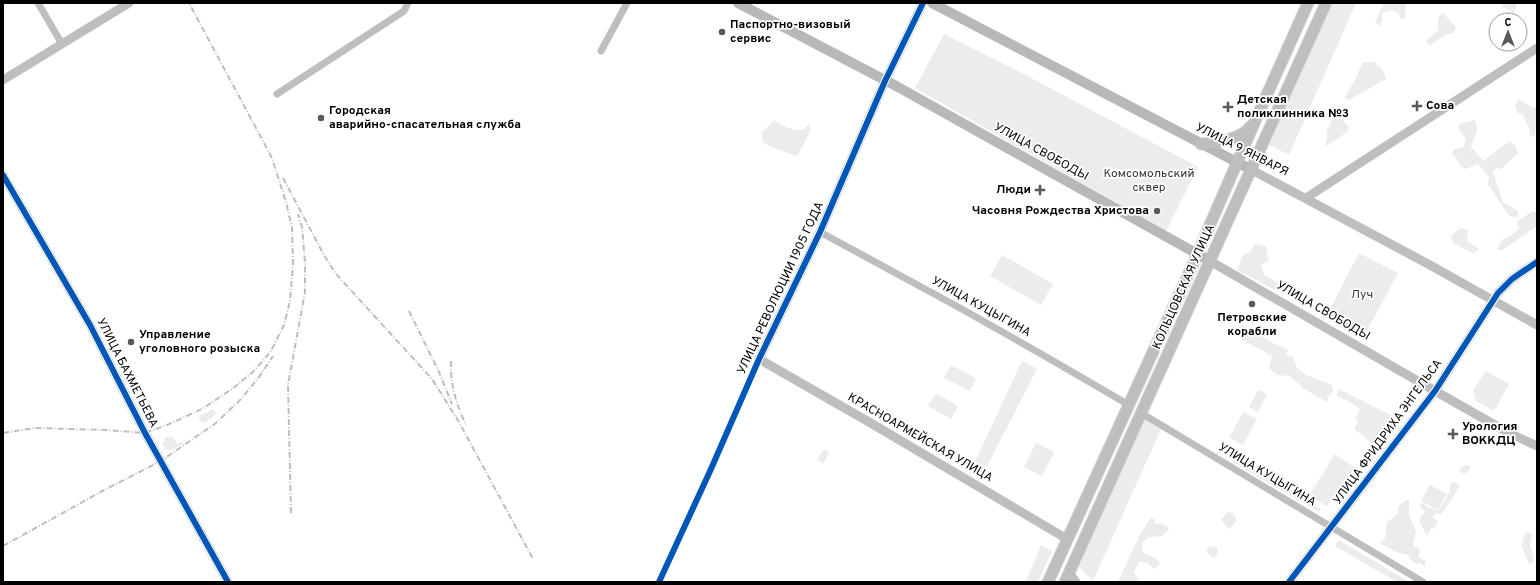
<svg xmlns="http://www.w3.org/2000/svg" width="1540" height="585" viewBox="0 0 1540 585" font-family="Overpass,sans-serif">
<rect width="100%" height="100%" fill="#fff"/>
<!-- green -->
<g fill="#ececec">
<path d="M1332,3h24l-67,152 -20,-10z"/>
<path d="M1384,3h22l-1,16h-4l-3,-6 -6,-3 -10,3v7l-2,6 -5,-4z"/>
<path d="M1502,3h14l1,2 -3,8 -12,-6z"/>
<path d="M1443,13l13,14 -3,6 -6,1 -18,12 -3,-5 12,-11v-12z"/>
<path d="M944,34l76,38 178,95 -32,64 -251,-143z"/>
<path d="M1363,62h11l9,8 3,9 -37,21 -5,-2 11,-18z"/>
<path d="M1518,99l16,9 3,-3 -2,32 -6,-3 1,-5 -4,-6 -3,-9 -5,-1 -3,-8z"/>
<path d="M1341,108l3,3 1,5 -3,3 7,8 -1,5 -3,1c-6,6 -12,8 -18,13l-2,-2 2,-5v-8l9,-21z"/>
<path d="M774,120c10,7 17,10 29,10l6,-6 2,6 -13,25 -3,1 -30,-12 -3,-3v-9z"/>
<path d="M1474,120c7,12 0,15 -3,27l12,14 27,-20 6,6 2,6 -17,16 -5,-1 -3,4 10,30 15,9v6l-9,-1 -19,-29 -2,-1 1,-9 -11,-13 -12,5 -6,-3 -4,-9 -5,-3 4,-5 8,-1 3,-9 -7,-9v-6z"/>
<path d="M1531,212h6v14l-36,25 -4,-2 5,-9 13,-7 4,-5 -2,-6z"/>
<path d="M1460,228l8,2 -1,11 12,8 -6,4 -20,-10 -2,-7z"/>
<path d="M1255,244l11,2 3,15 -8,4 3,10 17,9 -4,7 -40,-21 6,-15 6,-2z"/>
<path d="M1359,253l39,20 -35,65 -37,-21z"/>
<path d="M1002,255l51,29 -12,21 -51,-29z"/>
<path d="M1241,324c16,9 30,19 47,26l-2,5 7,2 4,11 9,7 26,10 1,7 -4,3 -2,7 -23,-13 -14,-13 -13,-1 -8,-7 3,-12 -29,-16 -7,-9z"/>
<path d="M1022,361l15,8 -54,105 -11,-6z"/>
<path d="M951,365l25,13 -6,13 -26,-13z"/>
<path d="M1486,371l23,13 -13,24 -4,2 -16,-9 -3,-11z"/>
<path d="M1339,389l53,27 -20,27 -18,-14 4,-7 -3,-4 5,-9 -8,-6 -15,-7v-3z"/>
<path d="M1258,390l9,4 -9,18 -9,-5z"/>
<path d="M936,393l22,13 -7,13 -23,-13z"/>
<path d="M213,409l3,4 -5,6 -8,4 -3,-2 -1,-5z"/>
<path d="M1243,412l14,7 -14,26 -14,-7z"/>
<path d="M1145,419l16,10 -68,152 -14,-14z"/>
<path d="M166,437h7l4,7 7,-3 -1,3 -11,6h-6l-4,-7z"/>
<path d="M1036,443l18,9 -12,24 -18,-9z"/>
<path d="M824,449l6,3 -7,12 -6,-4z"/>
<path d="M1335,454l20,14 -28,38 -18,-10z"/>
<path d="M1236,459l85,50 -2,3 -85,-49z"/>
<path d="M1468,465l3,2 -3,5 -5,2 -4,-4 4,-4z"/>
<path d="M1454,482l6,4 -19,29 -6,-2 -2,4 5,5 -4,7 -3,-1 -4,8 -7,-13 1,-7 5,-4 -6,-5 1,-5 6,4 1,3 4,-1 6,3c6,-10 12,-14 12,-27z"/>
<path d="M1430,485l17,9 -9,16 -17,-9z"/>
<path d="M1409,499v15l7,18 -3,10 1,5h4l2,4 -1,6 7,4 -1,6 -5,-4 -4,1 -6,-5 -2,-4 -10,-2 -18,-10 5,-5 2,-16 11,-8v-7l6,-6z"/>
<path d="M1227,512l6,1 4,8 -8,8 -8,-9z"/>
<path d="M1151,517l4,3v4l7,-1 7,6 -7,7 -13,1 -7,6 1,10 13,5 4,6 -6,5 -7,-7h-8l-5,10 6,9 -22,1 21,-46z"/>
<path d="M1527,531l5,4 -2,9 4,14 -1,5 -4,1 -8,-20 2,-2 1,-6z"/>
<path d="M1339,540l67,40 -2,2h-7l-62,-36z"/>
<path d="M1041,545l11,6 -14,31h-12z"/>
<path d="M1209,546l8,2 1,5 -4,6 -8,-7z"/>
</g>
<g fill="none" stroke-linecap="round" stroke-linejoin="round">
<!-- primary casing -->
<g stroke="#dbdbdb" stroke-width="13">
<g id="primary">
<path d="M1201,144c14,-1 42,-5 50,-18"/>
<path d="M1048,582l141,-309 67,-154 52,-116"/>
<path d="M1065,582l261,-579"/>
</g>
</g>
<!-- minor -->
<g stroke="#bebebe" stroke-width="7">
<path d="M38,3l24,41"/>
<path d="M601,51l26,-48"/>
<path d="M277,94l127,-83 4,-8"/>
<path d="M820,232l140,76 83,47 86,50"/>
<path d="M1141,413l282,169"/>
<path d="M659,582l52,-113 48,-110"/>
</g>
<!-- tertiary -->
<g stroke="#bebebe" stroke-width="9">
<path d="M923,3l-38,78 -65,151 -61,127 110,63 198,117"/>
<path d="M3,80l126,-77"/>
<path d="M1250,169l180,96 107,60"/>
<path d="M3,175l87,150 55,108 83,149"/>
<path d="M1306,198l231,-150"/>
<path d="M1210,261l225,130 74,42 28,13"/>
<path d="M1069,573l7,9"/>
<path d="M1289,582l146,-191 63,-98 14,-14 25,-17"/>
</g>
<!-- secondary -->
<g stroke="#b8b8b8" stroke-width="10">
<path d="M738,3l160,84 312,174"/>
<path d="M932,3l318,166"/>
</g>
<!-- primary -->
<use href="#primary" stroke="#bebebe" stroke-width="11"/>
<!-- rail -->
<g stroke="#bebebe" stroke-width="2" stroke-dasharray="6 2 1 2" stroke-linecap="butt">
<path d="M283,178l42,79 11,17 96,105 27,43 74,137"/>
<path d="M409,311l30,61 13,32"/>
<path d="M451,361c-1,23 5,43 15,64"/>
<path d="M3,433l32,-5 72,2 38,3 22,-8 35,-16 30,-20 22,-18 17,-20 13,-26 6,-24 3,-37 -1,-36 -6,-26 -14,-44 -83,-155"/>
<path d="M291,513l-3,-128 17,-93v-30l-3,-35 -4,-13"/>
<path d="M3,546l103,-57 55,-28 26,-18 29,-20 25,-24 18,-22 14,-21"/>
</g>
<!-- cycleway casing -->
<g stroke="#fff" stroke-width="8">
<g id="cycleway">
<path d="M3,175l87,150 55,108 83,149"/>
<path d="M659,582l52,-113 48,-110 61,-127 65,-151 38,-78"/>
<path d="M1289,582l146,-191 63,-98 14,-14 25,-17"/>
</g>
</g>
<!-- cycleway -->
<use href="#cycleway" stroke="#0057b8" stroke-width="6"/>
</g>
<!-- markers -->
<g fill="#595959" stroke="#fff" stroke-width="1.5">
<circle cx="722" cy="32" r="4"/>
<path d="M1415 100h4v4h4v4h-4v4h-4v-4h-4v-4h4z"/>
<path d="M1226 101h4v4h4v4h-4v4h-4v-4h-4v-4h4z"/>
<circle cx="321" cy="118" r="4"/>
<path d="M1038 184h4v4h4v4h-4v4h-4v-4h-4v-4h4z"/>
<circle cx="1157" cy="211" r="4"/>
<circle cx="1252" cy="304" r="4"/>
<circle cx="131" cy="342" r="4"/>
<path d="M1451 428h4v4h4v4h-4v4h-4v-4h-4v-4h4z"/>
</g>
<g text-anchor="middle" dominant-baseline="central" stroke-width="3.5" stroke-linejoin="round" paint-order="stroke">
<!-- poi labels -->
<g font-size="12" font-weight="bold" fill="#000" stroke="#fff" text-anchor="start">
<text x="730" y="25">Паспортно-визовый<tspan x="730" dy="14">сервис</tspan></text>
<text x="1237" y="100">Детская<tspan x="1237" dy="14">поликлинника №3</tspan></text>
<text x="1426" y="106">Сова</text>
<text x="329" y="111">Городская<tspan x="329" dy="14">аварийно-спасательная служба</tspan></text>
<text x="1031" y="190" text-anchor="end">Люди</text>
<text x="1149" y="211" text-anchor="end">Часовня Рождества Христова</text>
<text x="1252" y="318" text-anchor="middle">Петровские<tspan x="1252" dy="14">корабли</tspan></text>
<text x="139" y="335">Управление<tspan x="139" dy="14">уголовного розыска</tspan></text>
<text x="1462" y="427">Урология<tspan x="1462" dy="14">ВОККДЦ</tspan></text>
</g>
<!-- street labels -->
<g font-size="12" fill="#000" stroke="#fff">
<text transform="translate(1242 150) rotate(27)">УЛИЦА 9 ЯНВАРЯ</text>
<text transform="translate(1041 152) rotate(29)">УЛИЦА СВОБОДЫ</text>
<text transform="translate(1184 287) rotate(-66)">КОЛЬЦОВСКАЯ УЛИЦА</text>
<text transform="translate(781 288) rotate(-65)">УЛИЦА РЕВОЛЮЦИИ 1905 ГОДА</text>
<text transform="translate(981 307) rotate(29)">УЛИЦА КУЦЫГИНА</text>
<text transform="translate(1323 311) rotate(30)">УЛИЦА СВОБОДЫ</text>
<text transform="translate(127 373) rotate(63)">УЛИЦА БАХМЕТЬЕВА</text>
<text transform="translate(1388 432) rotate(-54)">УЛИЦА ФРИДРИХА ЭНГЕЛЬСА</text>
<text transform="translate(920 438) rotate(30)">КРАСНОАРМЕЙСКАЯ УЛИЦА</text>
<text transform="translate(1267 475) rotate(31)">УЛИЦА КУЦЫГИНА</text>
</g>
<!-- park labels -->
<g font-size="12" fill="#333" stroke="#fff">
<text x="1149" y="174">Комсомольский<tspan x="1149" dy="14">сквер</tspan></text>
<text x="1362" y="295">Луч</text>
</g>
</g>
<!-- border -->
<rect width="1540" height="585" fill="none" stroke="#000000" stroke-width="8"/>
<!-- north arrow -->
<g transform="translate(1508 32)"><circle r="19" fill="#ffffff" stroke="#999999"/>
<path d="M0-3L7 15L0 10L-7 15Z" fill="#595959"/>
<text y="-6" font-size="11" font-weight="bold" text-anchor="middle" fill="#000000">С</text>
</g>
</svg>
